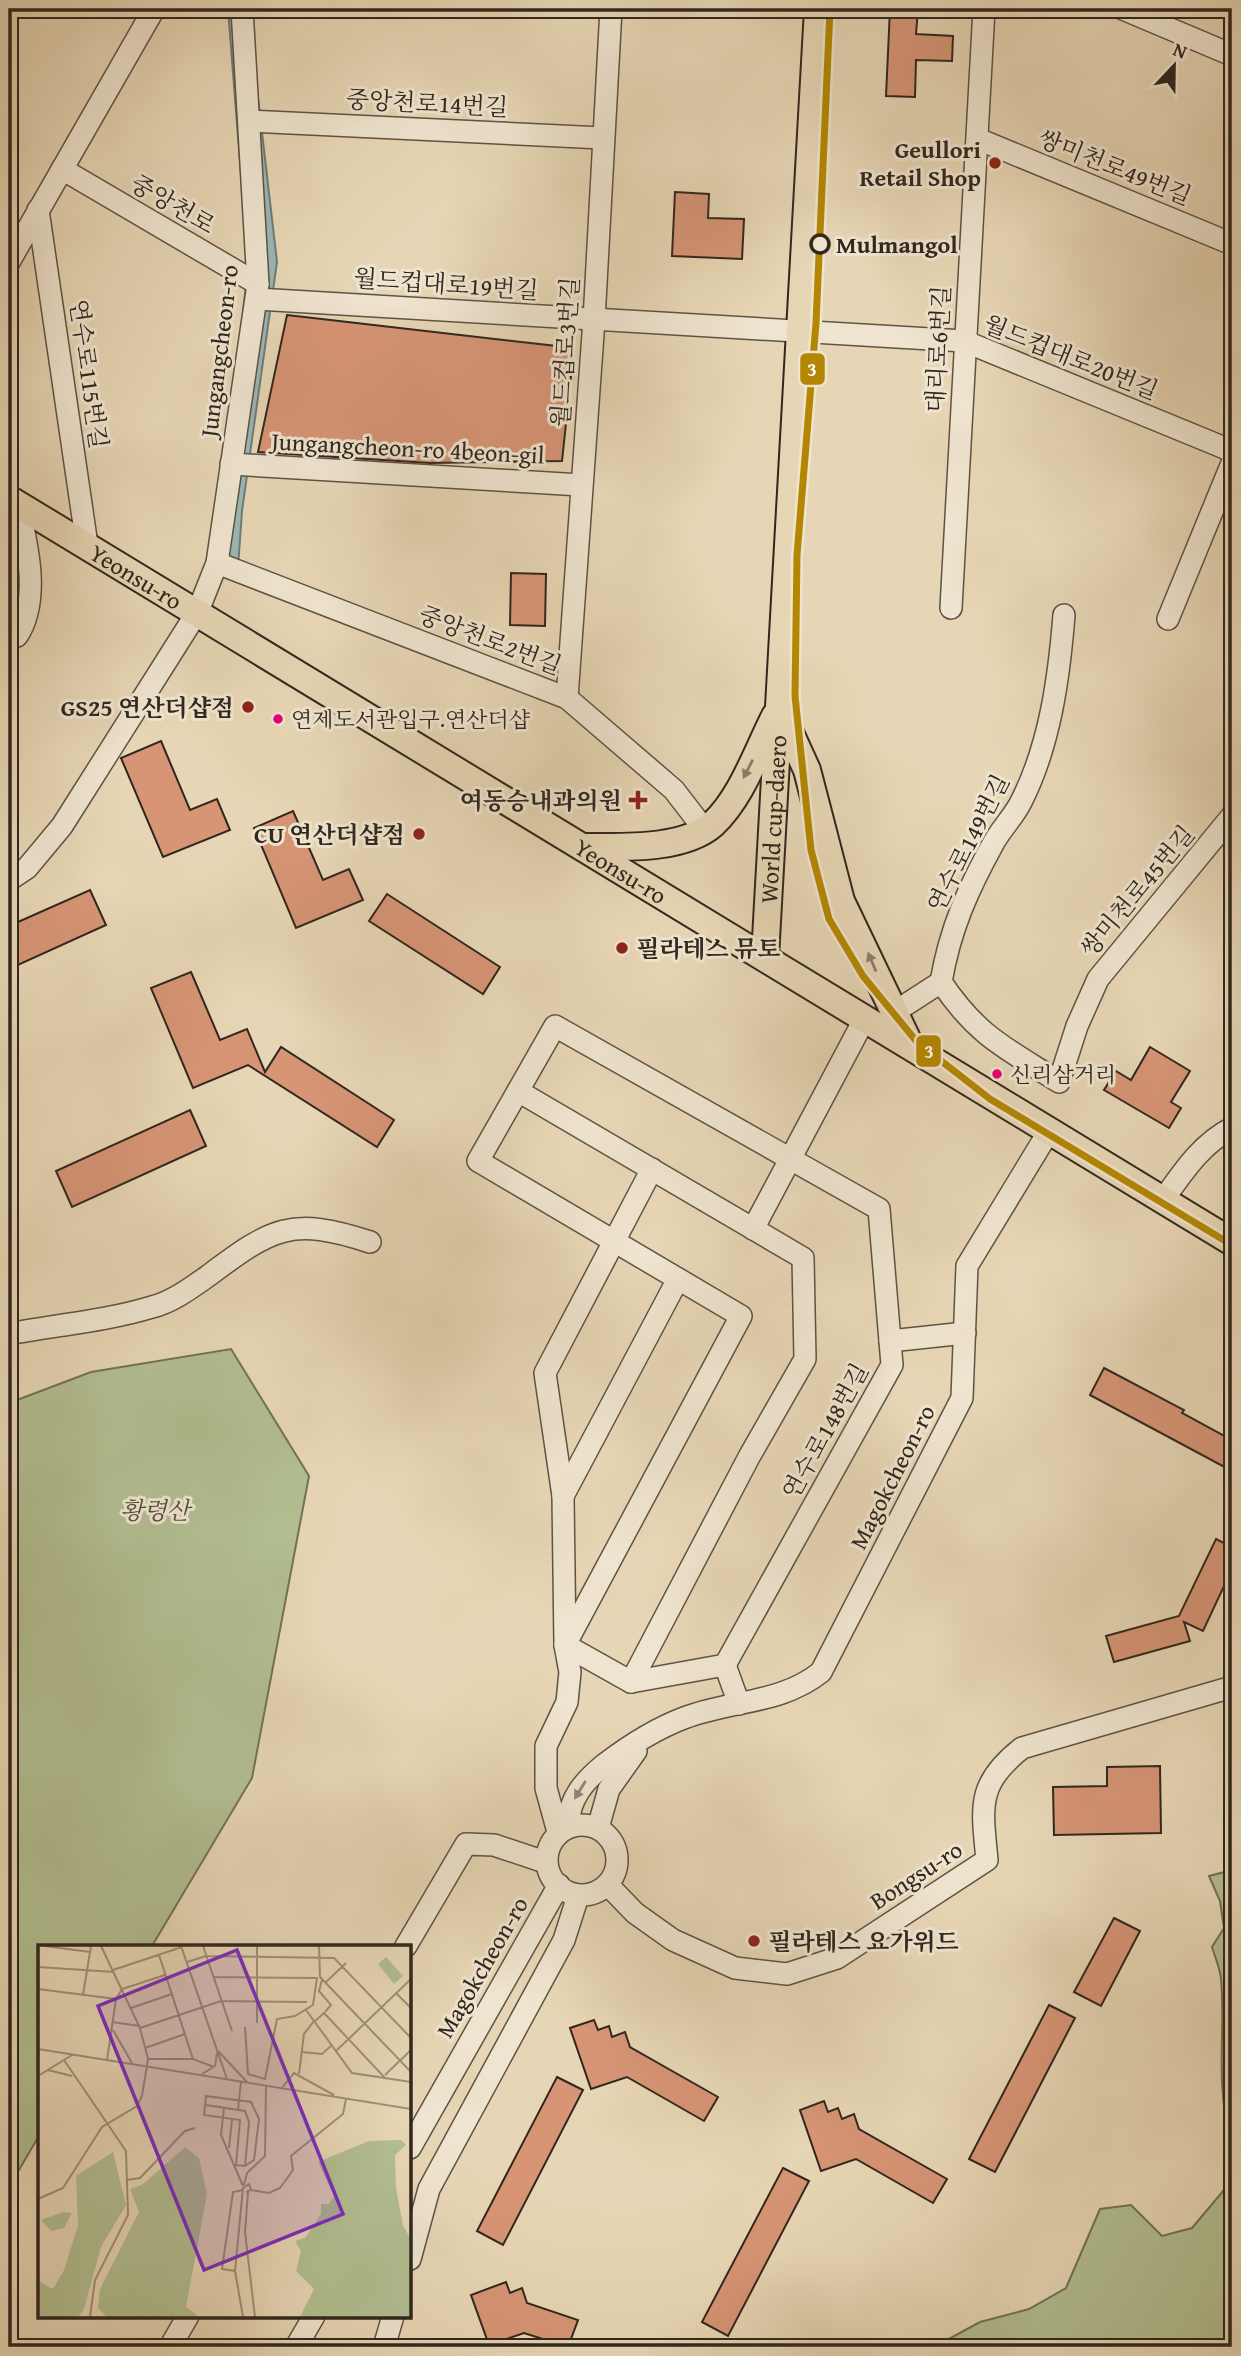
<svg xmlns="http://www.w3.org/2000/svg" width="1241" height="2356" viewBox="0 0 1241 2356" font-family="'Gentium Book Plus','Noto Serif KR',serif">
<rect width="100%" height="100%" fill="#e7d6b5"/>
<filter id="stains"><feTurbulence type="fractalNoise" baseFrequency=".00286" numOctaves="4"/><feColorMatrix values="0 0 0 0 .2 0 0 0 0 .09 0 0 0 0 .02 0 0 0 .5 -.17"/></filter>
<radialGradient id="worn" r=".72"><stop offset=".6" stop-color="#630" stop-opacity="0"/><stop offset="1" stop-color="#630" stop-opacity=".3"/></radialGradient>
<!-- green -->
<g fill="#b2be91" stroke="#717258" stroke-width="2">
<path d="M231,1349l78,127 -57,302 -100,168h-112v188l-31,53v-784l82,-31z"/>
<path d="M1232,1870v270c-18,-52 -6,-108 -11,-161 -1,-11 -6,-22 -9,-32l12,-19 -4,-27 -11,-25z"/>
<path d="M1232,2175v172h-298l46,-25 49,-13 37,-21 34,-79 31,-4 31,31 30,-8 32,-38z"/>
</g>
<!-- water -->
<path fill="#9ab7b7" stroke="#707d7a" stroke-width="2" d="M228,9h23l4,63 22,190 -35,249 -4,57 -27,-2 18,-119 19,-182z"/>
<!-- building -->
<g fill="#d79576" stroke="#30271e" stroke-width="2">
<path d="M890,9h28l-2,25 37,2 -1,25 -36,-1 -1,37 -29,-1z"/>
<path d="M675,192l34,2 -1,24 36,1 -2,40 -70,-3z"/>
<path d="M287,315l287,33 -12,113 -133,2 -171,-11z"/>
<path d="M511,573l35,1 -1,52 -35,-1z"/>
<path d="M161,741l29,69 27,-11 13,31 -67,27 -42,-99z"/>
<path d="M293,811l30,69 26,-11 14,31 -67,28 -42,-100z"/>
<path d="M90,890l16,35 -97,44v-43z"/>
<path d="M387,894l113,73 -17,27 -114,-73z"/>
<path d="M191,972l29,68 27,-11 18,43 16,-25 113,73 -17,27 -129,-82 -55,23 -42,-100z"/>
<path d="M1150,1047l40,24 -19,31 10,6 -12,20 -65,-38 12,-19 15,9z"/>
<path d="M190,1110l16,36 -134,61 -16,-36z"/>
<path d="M1104,1368l80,42 -2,3 50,27v31l-142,-76z"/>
<path d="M1216,1539l16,8v22l-29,62 -19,-9 6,19 -76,21 -8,-26 73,-20z"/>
<path d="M1160,1766l1,67 -107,2 -1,-48 54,-1v-19z"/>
<path d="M1114,1918l26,13 -39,75 -27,-14z"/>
<path d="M1049,2005l26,13 -80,154 -26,-13z"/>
<path d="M594,2020l4,10 11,-4 3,11 13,-5 5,15 88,50 -14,24 -77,-44 -36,12 -21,-61z"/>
<path d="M557,2077l26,13 -80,155 -26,-14z"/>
<path d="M824,2101l4,11 10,-4 4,11 12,-5 5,15 88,50 -14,24 -77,-44 -35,12 -21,-61z"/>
<path d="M783,2168l26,13 -81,155 -26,-14z"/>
<path d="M506,2282l4,11 12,-5 5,15 51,17 -10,27 -44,-14 -35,12 -18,-50z"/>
</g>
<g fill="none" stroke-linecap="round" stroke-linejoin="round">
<!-- minor casing -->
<g stroke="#5e5344" stroke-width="24">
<g id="minor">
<path d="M1123,9l109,46"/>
<path d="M249,121l353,17"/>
<path d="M978,139l254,105"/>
<path d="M62,169l196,115"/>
<path d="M38,210l49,335"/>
<path d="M9,262l145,-253"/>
<path d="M257,299l707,42 268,110"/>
<path d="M231,464l350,21"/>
<path d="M217,563l350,135 107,92 30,39"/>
<path d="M951,608l33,-599"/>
<path d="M1064,615c-5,63 -14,130 -43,187 -7,14 -19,26 -27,40 -26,47 -44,87 -53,140 37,55 65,66 118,100l18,-56 21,-47 134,-163"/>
<path d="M1168,619l64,-156"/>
<path d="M17,636c24,-36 10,-92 1,-132"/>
<path d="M567,698l27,-378 17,-311"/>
<path d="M9,880l18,-12 35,-42 136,-215 19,-48 41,-279 -16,-275"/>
<path d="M893,1013l48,-31"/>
<path d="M555,1026l324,183 13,156 -167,300 -94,17 -66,-37 176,-329 -263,-155z"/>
<path d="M518,1091l285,167 2,101 -56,98 -118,225"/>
<path d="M1163,1200c20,-28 38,-56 69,-72"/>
<path d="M753,1229l112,-211"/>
<path d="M9,1334c47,-9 97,-13 143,-27 20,-5 39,-19 56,-31 64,-48 83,-60 162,-34"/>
<path d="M890,1341l75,-8"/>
<path d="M563,1496l115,-217"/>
<path d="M725,1665l14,39"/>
<circle cx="582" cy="1860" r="35"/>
<path d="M568,1826c1,-28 16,-45 37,-62 25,-19 50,-35 79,-46 47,-18 97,-14 137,-46l141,-274 5,-132 82,-135"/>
<path d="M598,1828l11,-39 27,-38"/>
<path d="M558,1832l-12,-44v-42l21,-44 3,-30 -5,-27 -2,-149 -18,-123 107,-204"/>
<path d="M608,1885l27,28 38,27 62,28 52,6 50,-16 150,-98c-5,-53 -11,-76 35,-112l210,-61"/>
<path d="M406,1946l60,-102 28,1 51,17"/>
<path d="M410,2148l149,-263"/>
<path d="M410,2259l19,-70 135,-249 14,-44"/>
<path d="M170,2347l18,-31"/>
<path d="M296,2347l18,-31"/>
<path d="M384,2347l9,-31"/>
</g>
</g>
<!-- major casing -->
<g stroke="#30271e" stroke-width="30">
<g id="major">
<path id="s1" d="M9,499l1223,743"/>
<path d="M781,713l26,57 34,131 69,144"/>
<path d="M587,847c36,0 97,3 126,-23 29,-27 44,-73 62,-108"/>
<path id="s2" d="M765,957l53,-948"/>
</g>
</g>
<!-- minor -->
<use href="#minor" stroke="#efe4cf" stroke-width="21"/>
<!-- major -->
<use href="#major" stroke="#e7d6b5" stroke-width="26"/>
<!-- metro-1 casing -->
<g stroke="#efe4cf" stroke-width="12">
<path id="metro-1" d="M830,9l-14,314 -19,232 -2,141 16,154 18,69 34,57 54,66 73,57 242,146"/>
</g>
<!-- metro-1 -->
<use href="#metro-1" stroke="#b48702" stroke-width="7"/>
</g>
<!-- one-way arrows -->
<defs><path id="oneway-solid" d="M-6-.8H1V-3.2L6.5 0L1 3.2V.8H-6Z" transform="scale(1.75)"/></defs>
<g fill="#8c7e6a">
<use href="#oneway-solid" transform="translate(748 769) rotate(117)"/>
<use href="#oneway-solid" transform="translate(872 962) rotate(-113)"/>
</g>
<use fill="#908676" href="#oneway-solid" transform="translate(580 1790) rotate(122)"/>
<!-- markers -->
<g fill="#8f2418" stroke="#efe4cf" stroke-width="2.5">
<circle cx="995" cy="163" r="7"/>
<circle cx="248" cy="707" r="7"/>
<path d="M634.5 789.5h7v7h7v7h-7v7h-7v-7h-7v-7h7z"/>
<circle cx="419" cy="834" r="7"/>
<circle cx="622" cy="948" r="7"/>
<circle cx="754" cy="1941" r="7"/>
</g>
<circle fill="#efe4cf" stroke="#30271e" stroke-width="3.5" cx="820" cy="244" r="9"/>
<g fill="#e5007d" stroke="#efe4cf" stroke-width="2.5">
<circle cx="278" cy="719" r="6"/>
<circle cx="997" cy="1074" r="6"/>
</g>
<g text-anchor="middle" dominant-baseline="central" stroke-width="6" stroke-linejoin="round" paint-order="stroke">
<!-- bus labels -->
<g font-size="22" fill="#30271e" stroke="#efe4cf" text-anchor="start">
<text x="291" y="719">연제도서관입구.연산더샵</text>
<text x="1010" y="1074">신리삼거리</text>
</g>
<!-- street labels -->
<g font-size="24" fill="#30271e" stroke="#efe4cf">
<text transform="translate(427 103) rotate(3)">중앙천로14번길</text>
<text transform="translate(1115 167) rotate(22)">쌍미천로49번길</text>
<text transform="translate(173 204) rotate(30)">중앙천로</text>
<text transform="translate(446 284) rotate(4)">월드컵대로19번길</text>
<text transform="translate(938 349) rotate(-87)">대리로6번길</text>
<text transform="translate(219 351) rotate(-83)">Jungangcheon-ro</text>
<text transform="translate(565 352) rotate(-86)">월드컵로3번길</text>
<text transform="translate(1071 357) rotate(22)">월드컵대로20번길</text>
<text transform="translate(89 374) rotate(82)">연수로115번길</text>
<text transform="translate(408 448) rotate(3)">Jungangcheon-ro 4beon-gil</text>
<text stroke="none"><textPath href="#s1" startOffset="149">Yeonsu-ro</textPath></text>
<text transform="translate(490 640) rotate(21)">중앙천로2번길</text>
<text stroke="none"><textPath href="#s2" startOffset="138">World cup-daero</textPath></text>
<text transform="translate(968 843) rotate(-63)">연수로149번길</text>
<text stroke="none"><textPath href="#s1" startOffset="716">Yeonsu-ro</textPath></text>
<text transform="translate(1137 891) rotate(-50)">쌍미천로45번길</text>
<text transform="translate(825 1431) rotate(-61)">연수로148번길</text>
<text transform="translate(892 1477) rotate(-63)">Magokcheon-ro</text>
<text transform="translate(916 1875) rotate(-33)">Bongsu-ro</text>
<text transform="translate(482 1967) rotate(-60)">Magokcheon-ro</text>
</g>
<!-- poi labels -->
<g font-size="24" font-weight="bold" fill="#30271e" stroke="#efe4cf" text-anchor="end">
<text x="981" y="149">Geullori<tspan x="981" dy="28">Retail Shop</tspan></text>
<text x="234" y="707">GS25 연산더샵점</text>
<text x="622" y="800">여동승내과의원</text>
<text x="405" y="834">CU 연산더샵점</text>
<text x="636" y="948" text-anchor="start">필라테스 뮤토</text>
<text x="768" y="1941" text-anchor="start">필라테스 요가위드</text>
</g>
<!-- stop labels -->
<g font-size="24" font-weight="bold" fill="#30271e" stroke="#efe4cf" text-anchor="start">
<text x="836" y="244">Mulmangol</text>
</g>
<!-- park labels -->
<g font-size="24" font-style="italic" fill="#504d3b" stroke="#efe4cf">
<text x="155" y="1510">황령산</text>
</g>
</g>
<!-- overview -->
<g transform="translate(38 1945)">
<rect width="373" height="373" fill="#e7d6b5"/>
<path d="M348,12l17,19 -9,8 -16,-20zM363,195l5,5 -11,10 1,33 7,38 8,13v78h-111l14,-28 -18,-18 5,-20 -6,-10 10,-3 16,-24v-10h8l5,-8 -16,-34 51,-21zM147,202l14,11 8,36 -21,113 13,10h-92l-9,-9 2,-19 39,-77 -9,-23 12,-4zM75,207l13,53 -25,42 -17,62 -6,8h-40v-36l15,8 11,-19 14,-45 -2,-49zM25,267l9,1 -8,15 -13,3 -10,-11z" fill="#b2be91"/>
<path fill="none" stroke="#9e9079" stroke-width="2" d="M7,1l45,6M143,1l46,133M165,1l29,85M281,1l1,31 91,95M121,10l34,104M149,17l19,-6 128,2 77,80M0,22l76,5M75,25l69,-23M176,32l104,1M284,35l-3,11 12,14 -6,7M287,38l21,-20M0,44l78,10M358,48l15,15M45,50l8,-49M93,63l41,-14M268,65l46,63 59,9M277,76l9,-8 62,66M74,77l28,4M219,78v-77M207,82l3,47 17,5 12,-60 18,-3 18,-11 4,-27M102,83l81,-27 86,1M75,85l19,33M107,103l40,-14M0,104l373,60M180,106l29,31M298,106l75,-72M264,107l20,2 10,-9M110,114h45l21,8M26,115l62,91 2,64 -33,65 -5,37M69,115l9,-61 6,-10 43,-14M10,125l24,6M164,129l13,-8 2,-13M261,129l5,-40 10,-13M347,130l26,-25M0,131l34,-21M244,143l12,-15 40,22M168,151l45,6 8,17 -5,41 -9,6 -9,-1 4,-45 -36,-5zM168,160l39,6 4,11 -4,44M186,163l-3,27 22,51M200,165l3,-29M191,203l3,-29M89,235l13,-2 45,-47 10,-3M206,240l3,-12 18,-17 1,-71M213,245l18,3 11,-5 13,-18 -2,-14 52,-42 3,-15M210,247l-3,40 10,85M0,254l25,-11 39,-61 35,-21 5,-10 6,-37 -8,-31 -39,-82M197,326l-13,-2 11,-77 10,-2M205,372l-8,-46 8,-83 6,-4 2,6 -5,2"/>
<path fill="#7b2cbf" fill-opacity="0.15" stroke="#7b2cbf" stroke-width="3.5" d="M199,5l106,264 -139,56 -106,-264z"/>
<rect width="373" height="373" fill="none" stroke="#30271e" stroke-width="3.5"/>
</g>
<g stroke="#efe4cf" stroke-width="2.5">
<rect x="799" y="352" width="27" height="34" rx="7" fill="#b48702"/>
<rect x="915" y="1034" width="27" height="34" rx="7" fill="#b48702"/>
</g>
<g font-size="19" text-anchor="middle" font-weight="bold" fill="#fff">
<text x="812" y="376">3</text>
<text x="929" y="1058">3</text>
</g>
<!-- margin -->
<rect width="1241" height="2356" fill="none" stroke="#e7d6b5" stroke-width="35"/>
<rect x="10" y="10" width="1220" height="2335" fill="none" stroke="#30271e" stroke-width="3.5"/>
<rect x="18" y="18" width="1206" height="2321" fill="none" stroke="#30271e" stroke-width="2"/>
<!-- north arrow -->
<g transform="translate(1174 66) rotate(22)" stroke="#efe4cf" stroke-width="5" paint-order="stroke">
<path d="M0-5L12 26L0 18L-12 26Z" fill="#30271e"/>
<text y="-10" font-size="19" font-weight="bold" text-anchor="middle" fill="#30271e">N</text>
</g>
<rect width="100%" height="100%" filter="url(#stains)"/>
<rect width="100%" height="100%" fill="url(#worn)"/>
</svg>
